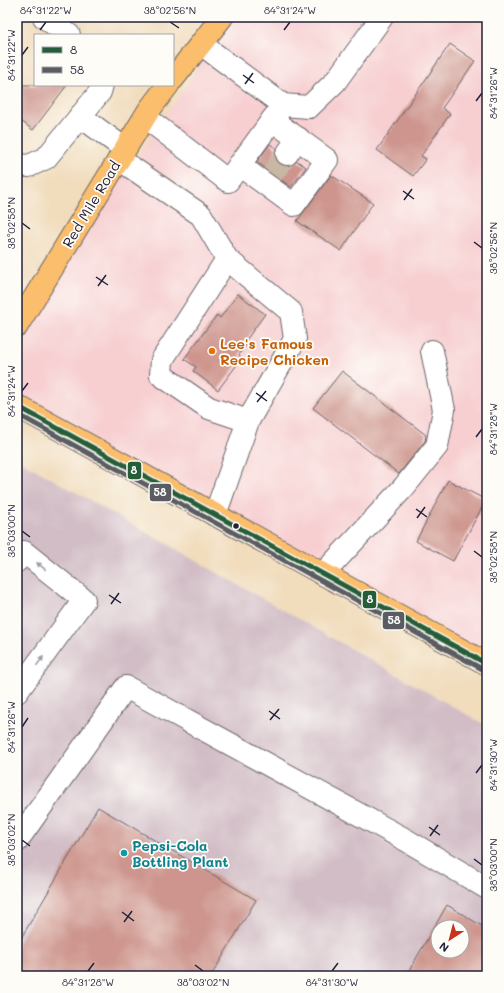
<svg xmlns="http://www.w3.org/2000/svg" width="504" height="993" viewBox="0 0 504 993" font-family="Mali,sans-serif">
<rect width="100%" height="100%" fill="#fdfcf7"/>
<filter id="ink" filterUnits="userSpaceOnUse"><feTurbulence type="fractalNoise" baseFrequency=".025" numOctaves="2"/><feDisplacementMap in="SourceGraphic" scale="8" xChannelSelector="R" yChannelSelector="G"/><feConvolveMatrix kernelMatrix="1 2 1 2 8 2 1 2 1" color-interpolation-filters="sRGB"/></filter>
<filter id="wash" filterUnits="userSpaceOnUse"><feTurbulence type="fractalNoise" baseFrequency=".012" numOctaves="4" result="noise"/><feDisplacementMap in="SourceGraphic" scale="16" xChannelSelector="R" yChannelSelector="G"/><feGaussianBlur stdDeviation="0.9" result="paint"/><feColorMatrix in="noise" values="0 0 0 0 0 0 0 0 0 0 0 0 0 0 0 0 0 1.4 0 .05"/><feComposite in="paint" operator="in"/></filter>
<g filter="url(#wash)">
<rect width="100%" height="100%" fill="#f1dcbc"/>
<!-- built -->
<path fill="#f7cfd1" d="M233,17h254v647l-470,-258v-74z"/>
<!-- industrial -->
<path fill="#d2bdc6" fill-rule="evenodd" d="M17,459l470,267v250h-470zM438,927h24v24h-24z"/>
<g id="blocks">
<!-- building -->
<g fill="#cd958d" fill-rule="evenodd">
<path d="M450,44l25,17 -33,47 8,6 -29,42 5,3 -13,17 -36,-26z"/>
<path d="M17,85h50l-34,45 -16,-12z"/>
<path d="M270,144l6,4 -1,5 1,6 4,5 6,2 6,-1 5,-4 9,6 -15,20 -34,-25z"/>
<path d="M331,175l42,28 -32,48 -44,-30z"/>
<path d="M238,294l27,20 -21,29 2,2 -7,10 3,3 -24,32 -25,-19 3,-4 -12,-8 33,-44 3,3z"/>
<path d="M342,371l84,64 -1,6 -26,33 -86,-66z"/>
<path d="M448,480l38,20 -33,61 -37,-20z"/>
<path d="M98,807l158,93 -45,76h-194v-31z"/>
<path d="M447,905l40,24v47h-81zM438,927h24v24h-24z"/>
</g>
</g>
</g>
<g filter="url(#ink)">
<use href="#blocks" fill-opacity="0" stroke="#6a6368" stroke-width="1"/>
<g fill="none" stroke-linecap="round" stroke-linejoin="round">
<!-- minor-tunnel -->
<path stroke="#c8b7a2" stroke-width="22" stroke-dasharray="22 11" stroke-linecap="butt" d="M272,174l15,-20"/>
<!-- minor casing -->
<g stroke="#6a6368" stroke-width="24">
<g id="minor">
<path d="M44,17l25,18"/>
<path d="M201,44l82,61 26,2 26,-25 47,-65"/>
<path d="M80,116l45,33"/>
<path d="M145,117l83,64 55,-76"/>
<path d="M287,154l11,-16"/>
<path d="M119,159l82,56 26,44 64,53 4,27 -47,82 -33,94"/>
<path d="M17,165l12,1 17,-8 54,-66 2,-7"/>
<path d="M239,165l55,40 33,-45 -55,-40"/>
<path d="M227,259l-65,101 -1,15 48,33 39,13"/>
<path d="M17,561l7,-9 60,48 -67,92"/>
<path d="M323,574l81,-87 33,-41 7,-36 -12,-59"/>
<path d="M17,841l109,-154 280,153 81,48"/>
</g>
</g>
<!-- major casing -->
<g stroke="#6a6368" stroke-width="24">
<g id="major">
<path d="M173,79l49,-62"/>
<path d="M17,326l132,-216 19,-25"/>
<path d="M17,406l470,258"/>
</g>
</g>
<!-- minor -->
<use href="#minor" stroke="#fff" stroke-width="22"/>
<!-- major -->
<use href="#major" stroke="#fabe6d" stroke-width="22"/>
<!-- bus-1 casing -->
<g stroke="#fdfcf7" stroke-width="8">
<path id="bus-1" d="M17,406l470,258"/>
</g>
<!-- bus-2 casing -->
<g stroke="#fdfcf7" stroke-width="8">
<path id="bus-2" d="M17,414l467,256"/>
</g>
<!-- bus-1 -->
<use href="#bus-1" stroke="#255d39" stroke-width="5"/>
<!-- bus-2 -->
<use href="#bus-2" stroke="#5a5c61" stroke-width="5"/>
</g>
<!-- one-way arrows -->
<defs><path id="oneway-solid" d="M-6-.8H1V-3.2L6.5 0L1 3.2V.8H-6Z"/></defs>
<g fill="#9c9ca7">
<use href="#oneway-solid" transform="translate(41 566) rotate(-141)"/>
<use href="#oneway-solid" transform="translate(40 661) rotate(-54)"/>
</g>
</g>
<!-- ticks -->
<path fill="none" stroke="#22223b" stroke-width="1.5" d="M170,22l9,6M40,30l6,-8M284,30l6,-8M22,55l6,-8M243,75l11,8M245,84l8,-11M476,101l6,-8M403,191l11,8M404,200l8,-11M22,223l8,6M474,242l8,6M96,277l12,8M98,286l8,-11M22,391l6,-8M256,393l11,8M257,402l9,-11M476,437l6,-8M416,509l11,8M417,518l8,-11M22,531l8,6M474,551l8,6M109,595l12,8M111,604l8,-11M269,711l11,8M270,720l9,-11M22,727l6,-9M476,773l6,-8M429,827l11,8M430,836l8,-11M22,840l8,6M474,859l8,6M122,912l12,9M124,922l8,-11M195,965l8,6M88,971l6,-8M332,971l6,-8"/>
<!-- markers -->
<circle fill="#e8710a" stroke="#fdfcf7" stroke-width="1.5" cx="212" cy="351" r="4"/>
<circle fill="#22223b" stroke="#fdfcf7" stroke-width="1.5" cx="236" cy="526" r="3.5"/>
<circle fill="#0f9aa8" stroke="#fdfcf7" stroke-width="1.5" cx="124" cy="853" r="4"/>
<g text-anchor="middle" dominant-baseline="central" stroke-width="3.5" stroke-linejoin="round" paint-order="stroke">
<!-- street labels -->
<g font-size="14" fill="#22223b" stroke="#fdfcf7">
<text transform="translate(91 204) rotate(-59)">Red Mile Road</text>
</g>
<!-- food labels -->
<g font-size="14" font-weight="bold" fill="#c56008" stroke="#fdfcf7" text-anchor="start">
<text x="220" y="343">Lee's Famous<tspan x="220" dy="16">Recipe Chicken</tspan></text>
</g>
<!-- culture labels -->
<g font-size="14" font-weight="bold" fill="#0d838f" stroke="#fdfcf7" text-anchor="start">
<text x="132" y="845">Pepsi-Cola<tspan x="132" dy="16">Bottling Plant</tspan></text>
</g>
</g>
<g stroke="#fdfcf7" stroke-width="1.5">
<rect x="127" y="461" width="15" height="19" rx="4" fill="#255d39"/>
<rect x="149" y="483" width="23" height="19" rx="4" fill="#5a5c61"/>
<rect x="362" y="590" width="15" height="19" rx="4" fill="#255d39"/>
<rect x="382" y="611" width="23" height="19" rx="4" fill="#5a5c61"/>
</g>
<g font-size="11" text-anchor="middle" font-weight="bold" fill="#fff">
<text x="134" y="474">8</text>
<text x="160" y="496">58</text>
<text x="370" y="603">8</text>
<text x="394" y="624">58</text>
</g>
<!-- margin -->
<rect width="504" height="993" fill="none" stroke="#fdfcf7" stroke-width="44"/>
<!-- legend -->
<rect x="34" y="34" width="140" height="52" fill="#fdfcf7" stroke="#a5a5ac"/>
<rect x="42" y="47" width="20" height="6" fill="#255d39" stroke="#a5a5ac"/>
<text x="70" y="54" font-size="12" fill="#22223b">8</text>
<rect x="42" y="67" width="20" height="6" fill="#5a5c61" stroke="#a5a5ac"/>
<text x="70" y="74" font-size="12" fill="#22223b">58</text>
<!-- north arrow -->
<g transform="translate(450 939) rotate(216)"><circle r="19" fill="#fdfcf7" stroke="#a5a5ac"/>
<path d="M0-3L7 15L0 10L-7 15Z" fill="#c8321e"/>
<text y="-6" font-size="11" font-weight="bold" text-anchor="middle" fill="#22223b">N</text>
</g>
<rect x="22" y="22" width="460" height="949" fill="none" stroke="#22223b" stroke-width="1.5"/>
<g font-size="10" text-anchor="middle" fill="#22223b">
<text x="46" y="14">84°31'22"W</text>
<text x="170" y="14">38°02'56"N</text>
<text x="290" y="14">84°31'24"W</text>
<text transform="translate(11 55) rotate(-90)" y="4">84°31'22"W</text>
<text transform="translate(493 93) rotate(-90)" y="4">84°31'26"W</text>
<text transform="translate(11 223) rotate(-90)" y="4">38°02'58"N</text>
<text transform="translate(493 248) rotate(-90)" y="4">38°02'56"N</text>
<text transform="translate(11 391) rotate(-90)" y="4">84°31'24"W</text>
<text transform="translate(493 429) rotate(-90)" y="4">84°31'28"W</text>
<text transform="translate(11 531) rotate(-90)" y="4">38°03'00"N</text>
<text transform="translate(493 557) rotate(-90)" y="4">38°02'58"N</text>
<text transform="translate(11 727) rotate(-90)" y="4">84°31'26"W</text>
<text transform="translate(493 765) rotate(-90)" y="4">84°31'30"W</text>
<text transform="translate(11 840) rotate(-90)" y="4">38°03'02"N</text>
<text transform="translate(493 865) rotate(-90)" y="4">38°03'00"N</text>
<text x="88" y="986">84°31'28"W</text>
<text x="203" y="986">38°03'02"N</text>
<text x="332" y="986">84°31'30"W</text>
</g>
</svg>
